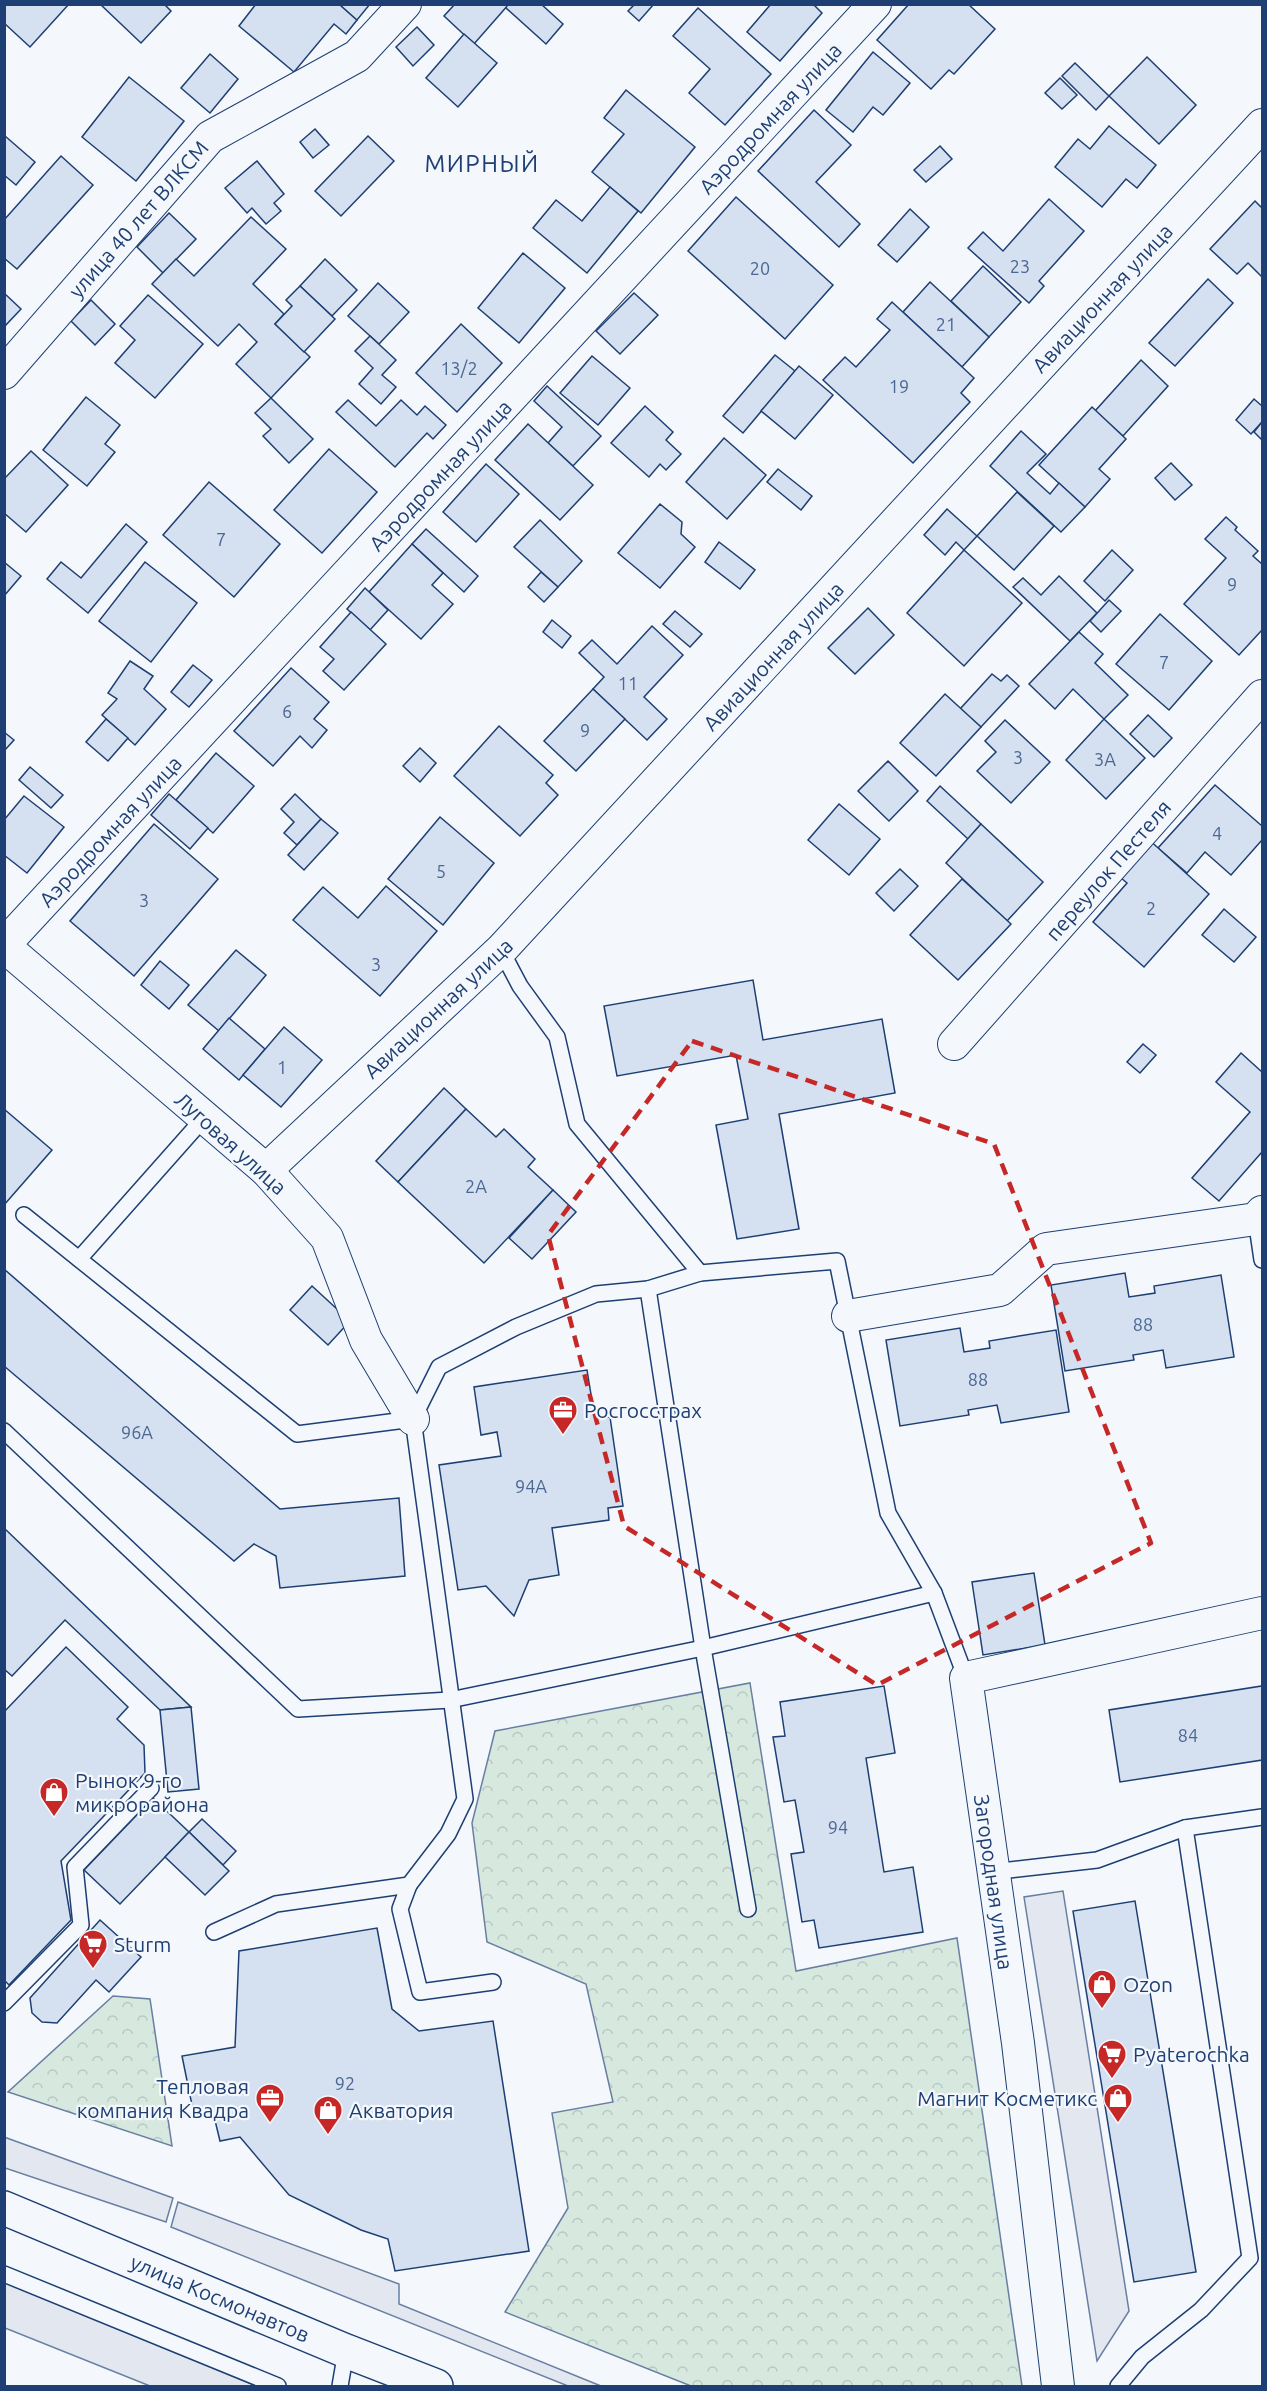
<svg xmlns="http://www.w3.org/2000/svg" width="1267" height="2391" viewBox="0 0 1267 2391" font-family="Ubuntu,sans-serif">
<defs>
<pattern id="forest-crowns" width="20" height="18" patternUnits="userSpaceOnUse" patternTransform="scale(1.5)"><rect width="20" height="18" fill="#d7e8df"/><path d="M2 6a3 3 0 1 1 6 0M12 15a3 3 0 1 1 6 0" fill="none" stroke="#b8c8c3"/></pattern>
</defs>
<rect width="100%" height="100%" fill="#f4f7fb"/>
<!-- forest -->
<g fill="url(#forest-crowns)" stroke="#687fa3" stroke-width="1.5">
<path d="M750,1683l46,288 161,-33 65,448h-331l-186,-74 63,-104 -16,-95 61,-11 -27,-118 -99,-42 -15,-119 23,-92z"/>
<path d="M113,1996l37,3 22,147 -164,-54z"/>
</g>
<!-- parking -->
<g fill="#e3e8f0" stroke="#687fa3" stroke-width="1.5">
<path d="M1063,1891l66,420 -32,50 -73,-464z"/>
<path d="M4,2137l169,61 -7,24 -161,-54z"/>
<path d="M178,2202l221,82v20l202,82h-33l-397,-159z"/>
<path d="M4,2282l253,104h-107l-145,-58z"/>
</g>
<!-- building -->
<g fill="#d5e0f0" stroke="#1d3f73" stroke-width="1.5">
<path d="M4,4h65l-39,43 -26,-24z"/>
<path d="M100,4h64l7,7 -30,32z"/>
<path d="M256,4h83l18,16 -11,14 -12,-10 -40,48 -55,-46z"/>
<path d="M339,4h31l-13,16z"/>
<path d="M455,4h54l-35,40 -30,-28z"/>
<path d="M508,4h33l22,20 -17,20 -40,-36z"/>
<path d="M635,4h19l-15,17 -11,-10z"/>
<path d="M771,4h42l9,9 -42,48 -33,-29z"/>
<path d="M909,4h59l27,25 -41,45 -5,-4 -18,19 -54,-49z"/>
<path d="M698,8l73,66 -46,51 -36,-32 21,-24 -37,-33z"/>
<path d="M417,27l17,18 -21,21 -17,-19z"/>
<path d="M464,34l33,29 -39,44 -32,-29z"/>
<path d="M873,52l37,31 -27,32 -10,-8 -20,25 -27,-22z"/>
<path d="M210,54l28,25 -28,34 -29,-25z"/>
<path d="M1147,57l49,48 -37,39 -50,-48z"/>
<path d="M1075,63l34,33 -13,14 -34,-34z"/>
<path d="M129,77l55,44 -48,60 -54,-44z"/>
<path d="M1060,78l17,17 -15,14 -17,-16z"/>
<path d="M626,90l69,57 -54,66 -49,-41 32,-38 -20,-16z"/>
<path d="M814,110l37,35 -35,37 44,42 -21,23 -81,-76z"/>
<path d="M1109,126l47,39 -19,23 -11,-9 -24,28 -47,-40 23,-28 12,10z"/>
<path d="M315,129l14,16 -16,13 -13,-16z"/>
<path d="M5,136l30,26 -19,23 -12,-10z"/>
<path d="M368,136l26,25 -53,55 -26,-25z"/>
<path d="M940,146l12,13 -26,23 -12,-12z"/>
<path d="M61,156l32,29 -76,84 -13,-11v-38z"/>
<path d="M257,161l27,33 -10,9 7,8 -15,13 -14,-16 -5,5 -22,-25z"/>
<path d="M610,187l28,24 -51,62 -54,-45 23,-28 26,21z"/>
<path d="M736,197l97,88 -48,54 -97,-88z"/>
<path d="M1049,199l35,32 -45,50 5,5 -15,17 -61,-55 15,-16 20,19z"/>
<path d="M1255,201l7,7v69l-14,-14 -11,11 -27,-25z"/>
<path d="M910,209l19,18 -32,35 -19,-17z"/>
<path d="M169,213l27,26 -33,34 -26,-26z"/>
<path d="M251,217l35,32 -33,35 31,30 -9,10 35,33 -39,41 -35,-34 21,-22 -18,-18 -21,22 -66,-62 24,-25 18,17z"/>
<path d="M523,253l42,35 -46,55 -41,-35z"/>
<path d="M325,259l32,31 -25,26 -32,-30z"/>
<path d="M983,266l38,36 -32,35 -38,-36z"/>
<path d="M1208,279l25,24 -58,63 -26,-23z"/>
<path d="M930,282l59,55 -27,30 -59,-55z"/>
<path d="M378,283l31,29 -30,32 -31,-28z"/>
<path d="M300,286l35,33 -31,33 -29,-28 17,-18 -6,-6z"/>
<path d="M4,293l17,16 -17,18z"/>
<path d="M634,293l24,22 -38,39 -24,-23z"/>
<path d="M148,295l55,49 -48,54 -40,-35 20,-23 -15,-14z"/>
<path d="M91,300l24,24 -20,21 -24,-24z"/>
<path d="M892,302l82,76 -13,15 9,9 -57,61 -90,-83 22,-23 11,10 34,-37 -13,-11z"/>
<path d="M461,324l41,39 -45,49 -41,-39z"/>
<path d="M370,336l26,24 -14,15 14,12 -15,17 -22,-20 14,-16 -18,-17z"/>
<path d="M775,355l20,16 -52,62 -20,-17z"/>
<path d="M592,356l38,32 -32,37 -38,-32z"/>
<path d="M1141,360l27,26 -45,50 -28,-25z"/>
<path d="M799,366l34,29 -38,44 -34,-28z"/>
<path d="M547,386l54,50 -28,30 -25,-23 14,-16 -28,-26z"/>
<path d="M86,397l34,28 -15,19 10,8 -28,34 -44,-36z"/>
<path d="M271,398l42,41 -24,24 -26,-27 8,-7 -16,-16z"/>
<path d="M1254,399l8,7v16l-11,12 -15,-14z"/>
<path d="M348,400l28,26 25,-26 16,15 8,-9 21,19 -13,14 -6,-6 -32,34 -59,-55z"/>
<path d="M645,406l28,26 -7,8 15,14 -15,16 -6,-6 -11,13 -38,-34z"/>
<path d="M1092,407l34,32 -27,30 11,10 -25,28 -46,-42z"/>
<path d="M1262,422v18l-8,-8z"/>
<path d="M528,424l65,61 -33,35 -65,-60z"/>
<path d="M1021,431l25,23 -19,19 23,21 9,-11 26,24 -24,25 -71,-66z"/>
<path d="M724,438l42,37 -39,44 -41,-37z"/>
<path d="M329,449l48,43 -55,61 -48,-43z"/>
<path d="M31,451l37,34 -42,47 -22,-19v-34z"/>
<path d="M1171,463l21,22 -17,15 -20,-22z"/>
<path d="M486,464l33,30 -43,48 -33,-30z"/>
<path d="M778,469l34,27 -11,14 -34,-28z"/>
<path d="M209,482l71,62 -46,53 -71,-62z"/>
<path d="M1017,492l37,34 -40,44 -37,-34z"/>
<path d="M660,504l22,18 -1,12 14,13 -35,41 -42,-35z"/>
<path d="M947,509l30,27 -13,14 -8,-8 -11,13 -21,-20z"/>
<path d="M1226,517l11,10 -2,3 23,21 -5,5 9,8v66l-23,25 -55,-51 42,-46 -21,-19z"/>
<path d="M540,520l42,41 -24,26 -44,-40z"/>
<path d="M126,524l21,18 -59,71 -41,-34 14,-17 20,16z"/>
<path d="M426,529l52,47 -14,16 -52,-48z"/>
<path d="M719,542l36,28 -15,19 -35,-27z"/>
<path d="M412,544l31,29 -11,12 21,19 -32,35 -52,-47z"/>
<path d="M964,550l58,53 -58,63 -57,-53z"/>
<path d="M1112,550l21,20 -28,31 -21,-20z"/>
<path d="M4,562l17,14 -17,20z"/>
<path d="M145,562l52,41 -46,59 -52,-41z"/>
<path d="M541,572l17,15 -14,15 -16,-15z"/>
<path d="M1059,576l38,37 -27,28 -57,-54 10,-9 18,17z"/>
<path d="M365,588l23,22 -18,20 -23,-21z"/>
<path d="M1109,600l12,11 -20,21 -11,-11z"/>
<path d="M868,608l26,27 -39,39 -27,-26z"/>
<path d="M675,611l27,23 -12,13 -27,-23z"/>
<path d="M351,612l35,32 -42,46 -21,-19 11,-12 -14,-12z"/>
<path d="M1160,614l52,47 -43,49 -53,-46z"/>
<path d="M552,620l19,16 -9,12 -19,-16z"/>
<path d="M652,626l31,29 -39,42 23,22 -20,21 -54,-51 11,-12 -25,-24 13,-13 25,24z"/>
<path d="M1079,632l24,22 -8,9 33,32 -24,24 -31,-30 -18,20 -26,-25z"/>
<path d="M130,661l23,15 -9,13 22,20 -31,36 -33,-30 15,-16 -9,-6z"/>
<path d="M193,665l19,15 -23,27 -18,-15z"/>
<path d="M291,668l38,34 -15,17 13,11 -15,18 -12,-12 -27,30 -39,-35z"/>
<path d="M992,674l9,7 6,-6 12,11 -38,41 -21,-18z"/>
<path d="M593,689l32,30 -49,52 -32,-30z"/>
<path d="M945,694l36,33 -45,49 -36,-33z"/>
<path d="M1148,715l24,23 -18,19 -24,-23z"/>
<path d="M106,719l22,19 -20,23 -22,-19z"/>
<path d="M1104,719l41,39 -39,41 -40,-39z"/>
<path d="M1005,720l45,42 -39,41 -34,-32 19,-19 -11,-11z"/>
<path d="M499,726l54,49 -7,8 12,12 -38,41 -66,-60z"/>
<path d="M4,732l10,8 -10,11z"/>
<path d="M420,748l16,15 -16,19 -17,-16z"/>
<path d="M216,753l38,33 -41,47 -37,-33z"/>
<path d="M888,761l30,30 -29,30 -31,-30z"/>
<path d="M30,767l33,28 -12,13 -32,-28z"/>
<path d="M1215,785l47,41v14l-31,35 -26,-23 -18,21 -29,-25z"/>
<path d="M940,786l41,38 -13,15 -41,-38z"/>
<path d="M169,794l39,34 -18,21 -39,-34z"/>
<path d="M295,794l26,25 -24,26 -13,-12 10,-11 -13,-13z"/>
<path d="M24,796l40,31 -37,46 -23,-18v-35z"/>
<path d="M839,804l41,35 -31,36 -41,-35z"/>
<path d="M440,817l54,46 -51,62 -55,-46z"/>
<path d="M321,819l17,14 -34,37 -16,-15z"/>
<path d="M154,824l64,55 -84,97 -64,-55z"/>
<path d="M981,824l62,58 -36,39 -61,-58z"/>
<path d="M1146,837l63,57 -65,73 -51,-45 34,-39 -13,-11z"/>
<path d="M900,869l18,17 -24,25 -18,-18z"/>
<path d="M962,879l49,45 -53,56 -48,-45z"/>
<path d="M386,886l51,45 -57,65 -87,-76 30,-33 35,31z"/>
<path d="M1224,909l32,28 -22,25 -32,-27z"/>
<path d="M236,950l30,25 -47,56 -31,-26z"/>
<path d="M160,961l29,24 -20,24 -28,-24z"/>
<path d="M753,980l10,60 119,-21 13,74 -116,21 20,115 -62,10 -21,-114 32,-6 -12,-64 -119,21 -13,-70z"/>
<path d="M229,1018l36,31 -26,31 -36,-31z"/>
<path d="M284,1027l38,33 -41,47 -38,-32z"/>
<path d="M1143,1044l13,11 -16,18 -13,-11z"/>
<path d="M1241,1053l21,19v80l-43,49 -27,-23 58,-66 -34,-30z"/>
<path d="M444,1088l22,21 -68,73 -22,-21z"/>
<path d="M4,1109l48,41 -48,55z"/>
<path d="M466,1109l30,28 8,-8 31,30 -7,8 25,23 -69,73 -86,-81z"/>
<path d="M553,1190l23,22 -44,47 -23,-21z"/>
<path d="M4,1269l276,240 119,-11 6,78 -125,12 -4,-32 -22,-12 -20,17 -230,-195z"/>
<path d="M1125,1273l4,24 26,-4 -1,-7 67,-11 13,82 -68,11 -3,-18 -30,5 1,5 -69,11 -14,-86z"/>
<path d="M312,1286l38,35 -22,24 -38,-35z"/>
<path d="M960,1328l4,24 26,-4 -1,-7 67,-11 13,82 -68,11 -4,-18 -29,5 1,5 -69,11 -14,-86z"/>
<path d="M587,1370l8,49 15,-2 13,89 -15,2 1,12 -57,8 7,47 -30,5 -15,36 -28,-30 -28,4 -19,-125 62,-9 -4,-24 -16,3 -7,-48z"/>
<path d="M4,1528l187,179 -31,3 -95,-90 -53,56 -8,-7z"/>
<path d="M1034,1573l11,72 -62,10 -11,-73z"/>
<path d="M66,1647l62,60 -11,12 27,26 1,28 -84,88 10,59 -62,65 -5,-5v-268z"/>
<path d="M884,1686l11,67 -29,5 18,114 29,-5 10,65 -104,16 -5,-28 -12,2 -11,-68 13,-2 -9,-52 -11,2 -11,-65 12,-1 -5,-34z"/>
<path d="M1262,1686v74l-142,22 -11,-72z"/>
<path d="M191,1707l8,82 -31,3 -8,-82z"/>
<path d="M153,1798l36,34 -69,72 -36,-34z"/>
<path d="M202,1819l34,32 -13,14 -34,-33z"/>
<path d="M189,1832l40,39 -24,24 -40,-38z"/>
<path d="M1135,1901l61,371 -62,10 -61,-371z"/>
<path d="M100,1920l41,37 -32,35 -13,-12 -39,43 -15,-1 -10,-9 -2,-15z"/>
<path d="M377,1928l15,81 27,22 74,-10 36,230 -134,20 -7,-32 -27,-9 -72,-35 -49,-58 -20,4 -7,-29 -19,3 -12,-59 53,-9 4,-96z"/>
</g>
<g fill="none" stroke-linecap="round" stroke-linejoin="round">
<!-- service casing -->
<g stroke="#1d3f73" stroke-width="18">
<g id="service">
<path d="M501,950l19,36 37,51 20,87 123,149 137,-12 51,252 46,80 32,85"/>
<path d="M24,1215l273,219 116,-15 52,380 -17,35 -39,51 -133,19 -62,28"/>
<path d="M1256,1219l6,41"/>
<path d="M79,1259l125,-141"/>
<path d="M648,1289l55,359 45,261"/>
<path d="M413,1419l26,-52 77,-40 80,-33 52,-5 52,-16"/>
<path d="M4,1431l294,278 152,-9 253,-52 231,-55"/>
<path d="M992,1872l105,-12 88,-32 77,-11"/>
<path d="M409,1885l-9,24 20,83 73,-10"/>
<path d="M4,2003l77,-78 -6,-58 76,-79"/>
<path d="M4,2274l274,112"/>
<path d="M340,2386l6,-35"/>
<path d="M1118,2386l24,-29 59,-47 49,-52 -65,-430"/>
</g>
</g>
<!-- minor casing -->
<g stroke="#1d3f73" stroke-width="34">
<g id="minor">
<path d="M4,373l206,-236 147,-81 48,-52"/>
<path d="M4,945l871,-941"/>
<path d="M4,946l262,224 61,68 39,102 47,79"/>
<path d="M954,1044l308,-348"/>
<path d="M266,1170l235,-220 761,-825"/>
<path d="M848,1316l152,-26 46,-41 210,-30 6,-7"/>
<path d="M1058,2386l-40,-343 -52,-365 296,-65"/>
</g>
</g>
<!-- secondary casing -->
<g stroke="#1d3f73" stroke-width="36">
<path id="secondary" d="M4,2208l342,143 90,35"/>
</g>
<!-- service -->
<use href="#service" stroke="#f4f7fb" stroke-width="15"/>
<!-- minor -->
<use href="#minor" stroke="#f4f7fb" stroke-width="32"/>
<!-- secondary -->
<use href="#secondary" stroke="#f4f7fb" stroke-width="33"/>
</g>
<!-- marked area -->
<path fill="none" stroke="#c62828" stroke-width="4.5" stroke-dasharray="12 8" stroke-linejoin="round" d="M692,1041l302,103 157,399 -274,142 -253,-159 -76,-291z"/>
<!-- icons -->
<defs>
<g id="office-pin" transform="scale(1.5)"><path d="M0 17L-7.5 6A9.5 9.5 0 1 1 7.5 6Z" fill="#c62828" stroke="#f4f7fb"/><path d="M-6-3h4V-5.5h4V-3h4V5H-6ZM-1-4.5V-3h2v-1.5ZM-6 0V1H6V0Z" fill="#fff"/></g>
<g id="shop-pin" transform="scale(1.5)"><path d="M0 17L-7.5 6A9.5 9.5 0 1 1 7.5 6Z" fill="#c62828" stroke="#f4f7fb"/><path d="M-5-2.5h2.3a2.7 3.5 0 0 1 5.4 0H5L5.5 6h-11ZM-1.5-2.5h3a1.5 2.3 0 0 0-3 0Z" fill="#fff"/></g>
<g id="supermarket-pin" transform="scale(1.5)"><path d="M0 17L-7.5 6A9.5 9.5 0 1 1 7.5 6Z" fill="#c62828" stroke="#f4f7fb"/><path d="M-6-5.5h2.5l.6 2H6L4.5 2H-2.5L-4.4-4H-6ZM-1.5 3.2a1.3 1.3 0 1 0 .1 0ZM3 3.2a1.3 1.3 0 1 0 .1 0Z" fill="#fff"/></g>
</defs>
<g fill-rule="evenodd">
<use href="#office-pin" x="563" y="1410"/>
<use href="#shop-pin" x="54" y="1792"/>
<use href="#supermarket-pin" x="93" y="1944"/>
<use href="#shop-pin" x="1102" y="1984"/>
<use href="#supermarket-pin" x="1112" y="2054"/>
<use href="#office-pin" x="270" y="2098"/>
<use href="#shop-pin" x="1118" y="2098"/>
<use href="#shop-pin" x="328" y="2110"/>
</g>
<g text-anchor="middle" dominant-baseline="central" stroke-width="4.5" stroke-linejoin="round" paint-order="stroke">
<!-- number labels -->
<g font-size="18" fill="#4b6792">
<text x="1020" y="266">23</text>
<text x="760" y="268">20</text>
<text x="946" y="324">21</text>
<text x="459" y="368">13/2</text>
<text x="899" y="386">19</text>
<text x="221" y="539">7</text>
<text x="1232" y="584">9</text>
<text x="1164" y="662">7</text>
<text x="628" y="683">11</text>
<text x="287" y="711">6</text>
<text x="585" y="730">9</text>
<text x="1018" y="757">3</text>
<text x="1105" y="759">3А</text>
<text x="1217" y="833">4</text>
<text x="441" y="871">5</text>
<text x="144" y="900">3</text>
<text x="1151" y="908">2</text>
<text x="376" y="964">3</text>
<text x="282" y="1067">1</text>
<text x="476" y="1186">2А</text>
<text x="1143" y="1324">88</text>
<text x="978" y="1379">88</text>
<text x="137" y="1432">96А</text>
<text x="531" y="1486">94А</text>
<text x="1188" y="1735">84</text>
<text x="838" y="1827">94</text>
<text x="345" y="2083">92</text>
</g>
<!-- street labels -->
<g font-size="21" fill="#1d3f73" stroke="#f4f7fb">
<text transform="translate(770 118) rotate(-47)">Аэродромная улица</text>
<text transform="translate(138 219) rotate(-49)">улица 40 лет ВЛКСМ</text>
<text transform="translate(1102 298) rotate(-47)">Авиационная улица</text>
<text transform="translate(440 475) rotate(-47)">Аэродромная улица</text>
<text transform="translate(773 656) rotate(-47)">Авиационная улица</text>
<text transform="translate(110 831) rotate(-47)">Аэродромная улица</text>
<text transform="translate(1108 870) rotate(-49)">переулок Пестеля</text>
<text transform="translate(438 1008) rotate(-43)">Авиационная улица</text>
<text transform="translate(231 1143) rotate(42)">Луговая улица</text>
<text transform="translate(994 1882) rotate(82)">Загородная улица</text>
<text transform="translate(220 2298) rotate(23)">улица Космонавтов</text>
</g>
<!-- poi labels -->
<g font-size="21" fill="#1d3f73" stroke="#f4f7fb" text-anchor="start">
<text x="584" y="1410">Росгосстрах</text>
<text x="75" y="1780">Рынок 9-го<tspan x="75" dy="24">микрорайона</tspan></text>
<text x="114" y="1944">Sturm</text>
<text x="1123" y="1984">Ozon</text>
<text x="1133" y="2054">Pyaterochka</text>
<text x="249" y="2086" text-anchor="end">Тепловая<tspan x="249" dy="24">компания Квадра</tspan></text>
<text x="1097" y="2098" text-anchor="end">Магнит Косметикс</text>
<text x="349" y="2110">Акватория</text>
</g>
<!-- quarter labels -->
<g font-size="24" letter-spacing="1.5" fill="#1d3f73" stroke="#f4f7fb">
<text x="482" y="163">МИРНЫЙ</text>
</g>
</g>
<!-- border -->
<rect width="1267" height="2391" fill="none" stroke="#1d3f73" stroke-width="12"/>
</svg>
